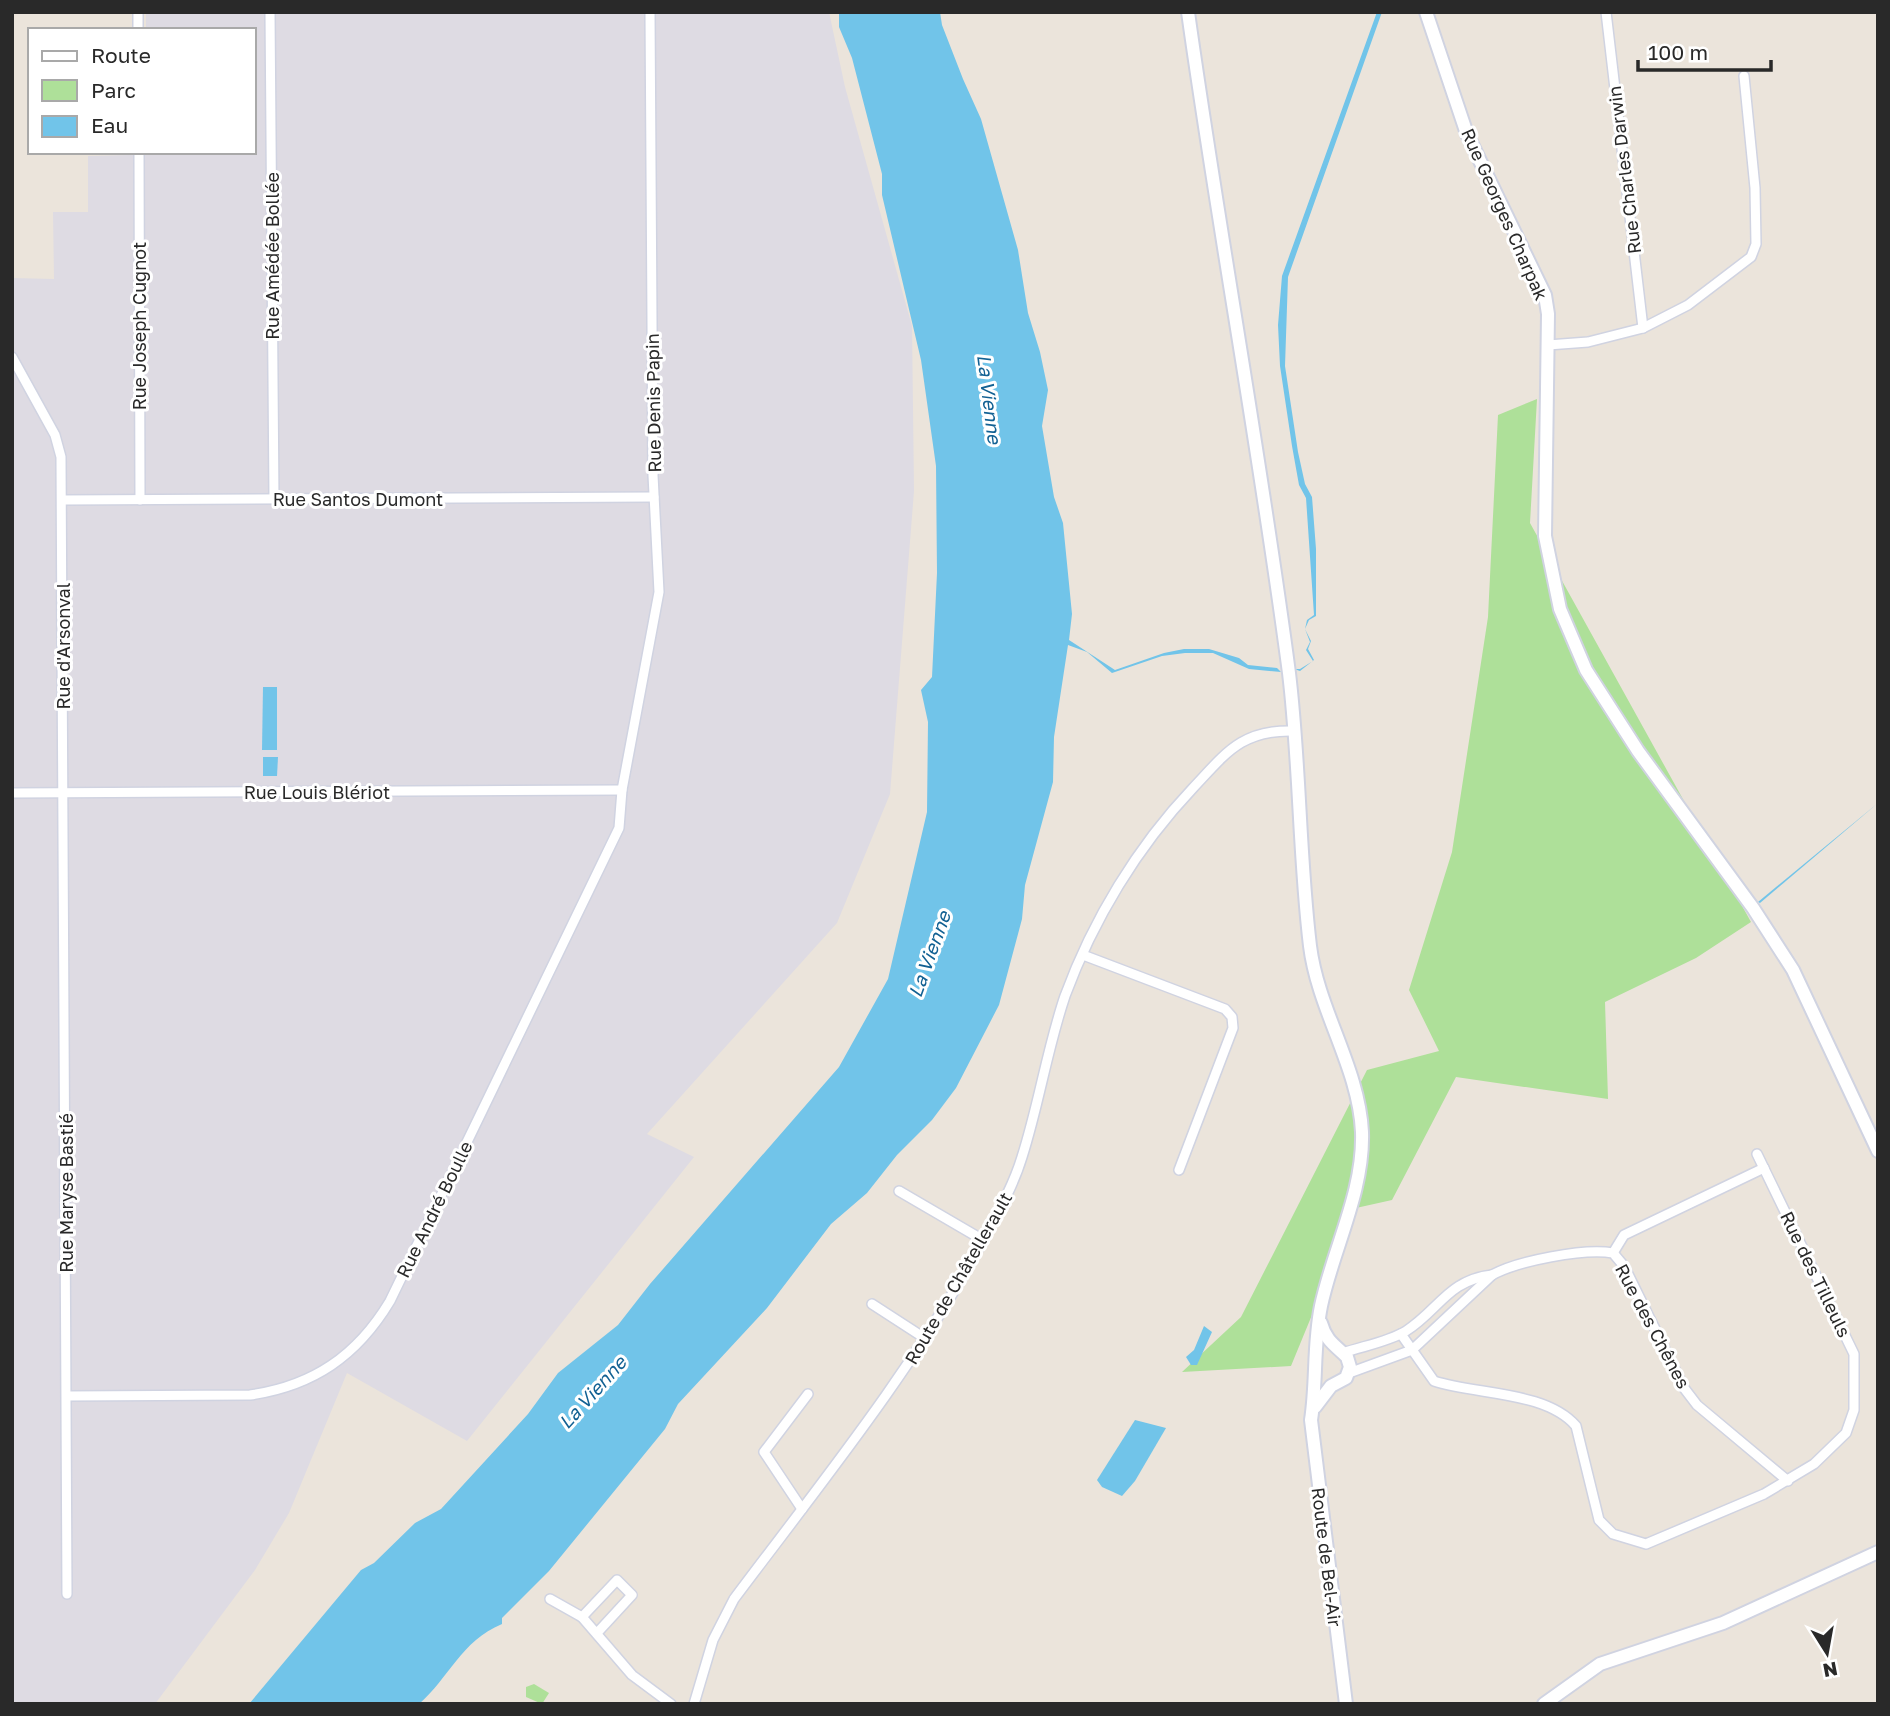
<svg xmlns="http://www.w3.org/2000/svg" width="1890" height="1716" viewBox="0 0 1890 1716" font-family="'Golos Text',sans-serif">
<rect width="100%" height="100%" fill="#ebe4db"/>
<!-- industrial -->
<path fill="#dedbe3" d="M146,12h683l16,75 67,239 2,165 -24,303 -53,129 -190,211 47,23 -227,284 -120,-68 -58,140 -34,57 -100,134h-143v-1426l42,1 -1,-67h35v-56l166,-4v-122h-108z"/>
<!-- green -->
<g fill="#aee099">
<path d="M1537,399l-7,124 221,399 -55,36 -91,44 3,97 -152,-22 -64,123 -36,8 -65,158 -109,6 59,-55 126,-247 72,-19 -30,-61 43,-138 36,-235 10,-202z"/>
<path d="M534,1684l15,9 -7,11 -16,-7v-10z"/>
</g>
<!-- water -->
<g fill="#71c4e9">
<path d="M839,12h101l2,13 21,54 18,40 37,131 10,63 12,39 8,38 -6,36 12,71 9,26 9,91 -3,26 46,30 49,-17 20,-4h25l30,9 9,7 29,3 4,4 -32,-3 -36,-16h-28l-23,3 -50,17 -25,-21 -19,-7 -14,92 -1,45 -28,103 -3,34 -23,86 -43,83 -24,32 -35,35 -30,38 -36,31 -64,84 -89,96 -13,25 -116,142 -47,47v6c-41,17 -53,54 -83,80h-170l112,-134 13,-7 41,-40 26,-14 87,-95 30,-41 60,-48 32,-41 189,-217 49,-88 39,-167 1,-90 -7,-32 11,-13 5,-104 -1,-107 -15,-106 -39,-165v-21l-30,-116 -13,-31z"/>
<path d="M1377,12h5l-94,265 -3,89 13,86 7,32 7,13 4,52v67l-7,4 -4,9 6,12 -3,8 6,11 -14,11 -6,-2h6l13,-8 -7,-11 4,-8 -5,-13 2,-9 7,-5 -8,-117 -7,-13 -7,-39 -12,-80 -2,-41 4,-49z"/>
<path d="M263,687h14v63h-15z"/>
<path d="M263,757h15l-1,19h-14z"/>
<path d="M1878,803l-118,100 -2,-1z"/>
<path d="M1204,1326l8,6 -15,33h-6l-5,-8 8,-7z"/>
<path d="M1135,1420l31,8 -31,53 -13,15 -20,-9 -5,-7z"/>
</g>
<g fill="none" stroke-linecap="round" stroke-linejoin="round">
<!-- street casing -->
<g stroke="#d0d3e1" stroke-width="12">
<g id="street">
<path d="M138,12v18"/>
<path d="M270,12l4,487"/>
<path d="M1606,12l37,316"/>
<path d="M139,152l1,348"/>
<path d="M1548,345l40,-3 55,-14 45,-23 63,-48 5,-13 -1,-56 -11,-112"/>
<path d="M12,357l43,78 6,22 6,1137"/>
<path d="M62,500l592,-3"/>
<path d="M12,793l610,-3"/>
<path d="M1083,955l142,54 7,8 1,11 -54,142"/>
<path d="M899,1191l84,49"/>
<path d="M1613,1253l11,-18 140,-67"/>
<path d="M872,1304l54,35"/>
<path d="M1401,1334l33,47c43,14 112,10 142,45l23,94 14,14 33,10 118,-50 50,-30 32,-31 8,-23v-56l-97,-200"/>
<path d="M1343,1353c20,-7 45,-11 63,-22 33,-21 42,-51 86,-56"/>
<path d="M1349,1373l63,-23 80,-75c25,-14 92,-27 121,-22l11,13 60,122 13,17 91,76"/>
<path d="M67,1396l183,-1c63,-9 107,-39 140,-94l229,-473 3,-38 37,-198 -6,-117 -3,-463"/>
<path d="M802,1509l-38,-57 44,-58"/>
<path d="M550,1599l32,18"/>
<path d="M597,1633l35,-38 -15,-15 -35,37 50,58 39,29"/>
<path d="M694,1704l19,-64 21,-41c87,-116 178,-228 247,-355 15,-28 32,-57 41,-87 17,-53 25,-108 43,-161 28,-76 72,-149 128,-208 33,-35 49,-59 102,-57"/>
</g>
</g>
<!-- secondary casing -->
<g stroke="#d0d3e1" stroke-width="16">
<g id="secondary">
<path d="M1188,12c31,221 72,440 101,661 11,91 10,182 21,273 8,64 49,122 52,186 2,60 -29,117 -41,174 -8,39 -4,75 -10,114l35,284"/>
<path d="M1426,12l41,122 78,161 3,19 -3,222 15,73 26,61 52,81 115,157 40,62 85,181"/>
<path d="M1315,1407l16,-21 15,-8 4,-11 -3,-10c-12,-12 -21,-16 -26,-34"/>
<path d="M1544,1704l56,-40 123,-41 155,-71"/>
</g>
</g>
<!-- street -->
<use href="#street" stroke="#fff" stroke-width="9"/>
<!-- secondary -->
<use href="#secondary" stroke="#fff" stroke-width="12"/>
</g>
<g text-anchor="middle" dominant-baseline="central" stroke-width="6" stroke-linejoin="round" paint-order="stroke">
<!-- street labels -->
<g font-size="18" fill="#292929" stroke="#fff">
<text transform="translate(1624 170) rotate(-97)">Rue Charles Darwin</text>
<text transform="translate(1505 214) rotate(66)">Rue Georges Charpak</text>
<text transform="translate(272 256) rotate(-90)">Rue Amédée Bollée</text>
<text transform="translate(139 326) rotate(-90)">Rue Joseph Cugnot</text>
<text transform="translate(653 403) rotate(-91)">Rue Denis Papin</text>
<text x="358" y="499">Rue Santos Dumont</text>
<text transform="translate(63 646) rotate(-90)">Rue d'Arsonval</text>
<text x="317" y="792">Rue Louis Blériot</text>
<text transform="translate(66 1193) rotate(-90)">Rue Maryse Bastié</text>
<text transform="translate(434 1209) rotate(-64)">Rue André Boulle</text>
<text transform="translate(1816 1274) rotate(64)">Rue des Tilleuls</text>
<text transform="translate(958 1278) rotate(-60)">Route de Châtellerault</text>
<text transform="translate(1653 1326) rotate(62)">Rue des Chênes</text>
<text transform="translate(1327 1557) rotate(83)">Route de Bel-Air</text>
</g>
<!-- water labels -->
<g font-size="19" font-style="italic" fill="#126193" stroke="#fff">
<text transform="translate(990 399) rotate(83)">La Vienne</text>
<text transform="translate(929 954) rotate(-70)">La Vienne</text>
<text transform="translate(592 1392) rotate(-48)">La Vienne</text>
</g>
</g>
<!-- border -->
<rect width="1890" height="1716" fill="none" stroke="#292929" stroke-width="28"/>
<!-- legend -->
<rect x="28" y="28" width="228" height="126" fill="#ffffff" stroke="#a9a9a9" stroke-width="2"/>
<rect x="42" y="51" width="35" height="10" fill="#ffffff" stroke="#a9a9a9" stroke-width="2"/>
<text x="91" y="63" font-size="21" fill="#292929">Route</text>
<rect x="42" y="80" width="35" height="21" fill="#aee099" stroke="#a9a9a9" stroke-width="2"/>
<text x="91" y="98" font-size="21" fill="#292929">Parc</text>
<rect x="42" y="116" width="35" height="21" fill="#71c4e9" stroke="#a9a9a9" stroke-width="2"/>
<text x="91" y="133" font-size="21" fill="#292929">Eau</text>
<!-- north arrow -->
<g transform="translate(1827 1653) rotate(169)" stroke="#ffffff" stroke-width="5" paint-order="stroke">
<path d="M0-5L12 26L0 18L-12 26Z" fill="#292929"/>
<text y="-10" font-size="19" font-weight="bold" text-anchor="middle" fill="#292929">N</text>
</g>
<!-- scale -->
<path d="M1638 60v10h133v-10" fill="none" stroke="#292929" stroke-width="3.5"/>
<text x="1648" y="60" font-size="21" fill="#292929" stroke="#ffffff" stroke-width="5" paint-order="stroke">100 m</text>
</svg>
